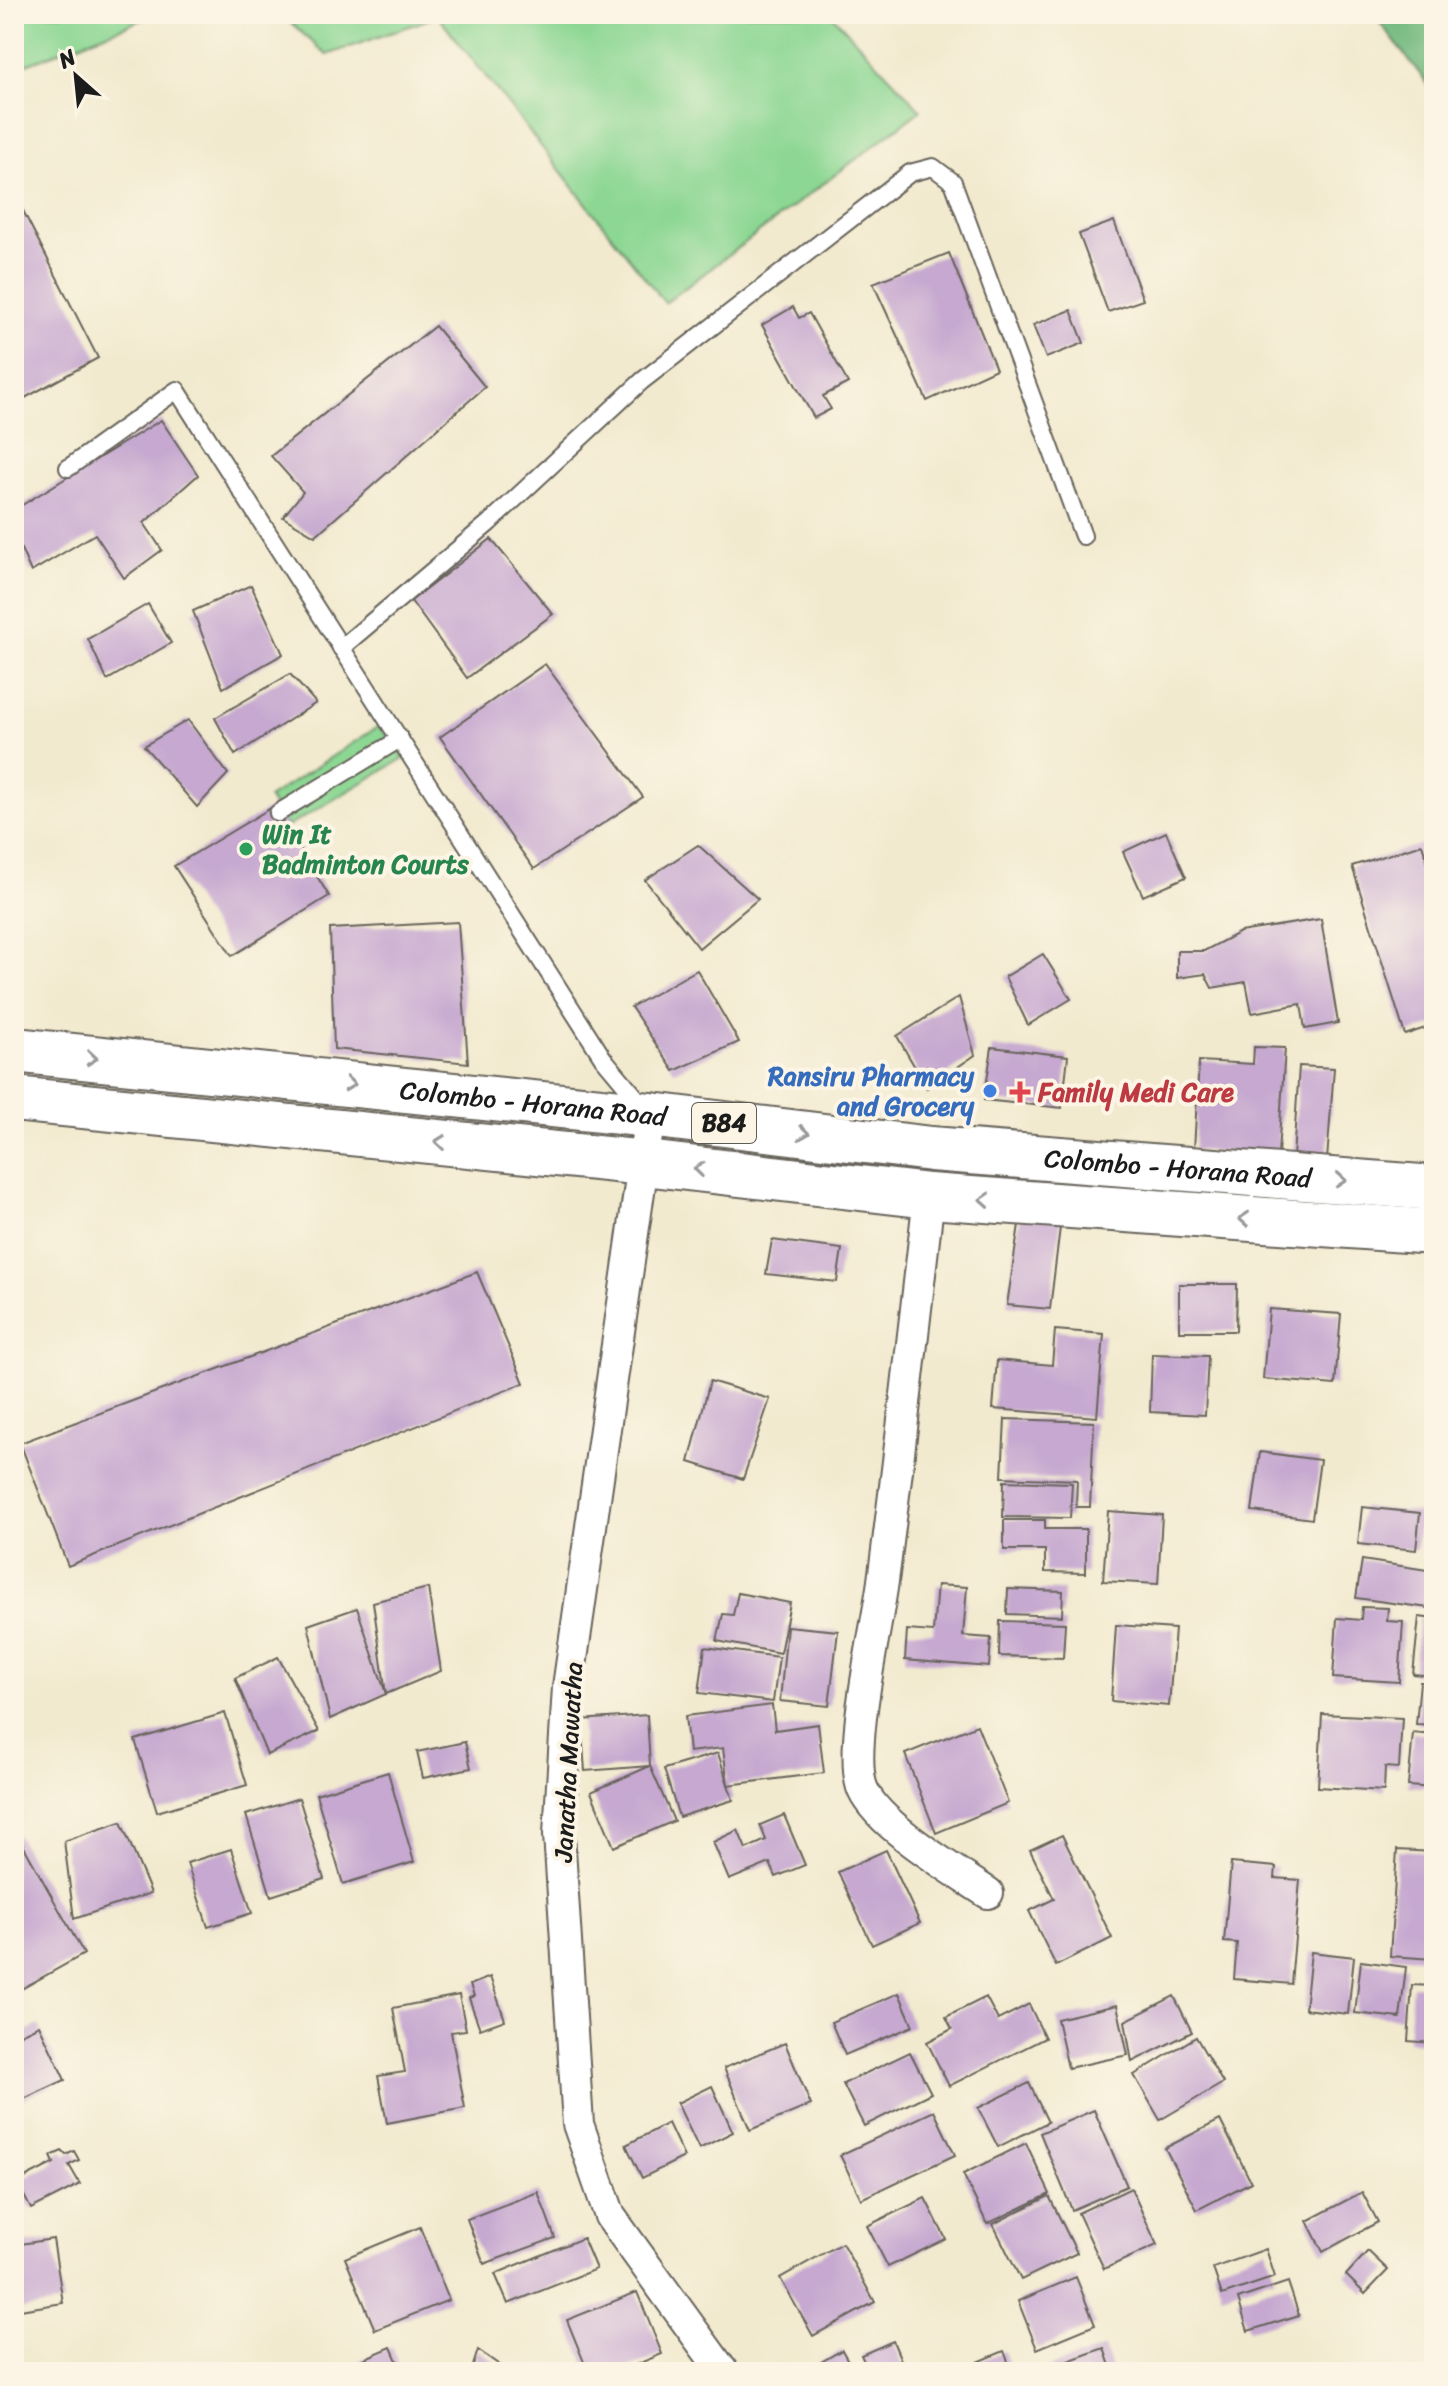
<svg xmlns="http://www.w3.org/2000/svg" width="1448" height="2386" viewBox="0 0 1448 2386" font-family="Sriracha,sans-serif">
<rect width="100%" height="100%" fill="#fcf5e5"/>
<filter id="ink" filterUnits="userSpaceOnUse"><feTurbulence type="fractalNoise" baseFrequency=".0125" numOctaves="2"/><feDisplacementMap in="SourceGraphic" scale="16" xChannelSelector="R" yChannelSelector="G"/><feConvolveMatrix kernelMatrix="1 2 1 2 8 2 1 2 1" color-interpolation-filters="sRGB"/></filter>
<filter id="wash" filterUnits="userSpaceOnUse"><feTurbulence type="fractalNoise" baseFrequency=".006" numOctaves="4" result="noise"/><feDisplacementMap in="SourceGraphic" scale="32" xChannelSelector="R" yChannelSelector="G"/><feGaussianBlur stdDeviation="1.8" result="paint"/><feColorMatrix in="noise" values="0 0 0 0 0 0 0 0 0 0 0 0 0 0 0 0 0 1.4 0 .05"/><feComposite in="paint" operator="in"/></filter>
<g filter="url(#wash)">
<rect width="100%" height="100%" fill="#f2eacf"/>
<!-- green -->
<g fill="#8cd793" stroke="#547a58" stroke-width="2">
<path d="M14,14h143l-143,55z"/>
<path d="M281,14h550l90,96 -256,193 -227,-287 -111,39z"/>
<path d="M379,726l25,32 -117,69 -19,-29z"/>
</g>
<!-- forest -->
<path fill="#71b87d" stroke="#466a4c" stroke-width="2" d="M1373,14h61v78z"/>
<g id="blocks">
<!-- building -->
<g fill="#c6a8d0">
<path d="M14,193l84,165 -84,46z"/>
<path d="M1114,221l29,79 -35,12 -29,-78z"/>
<path d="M949,253l47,116 -69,32 -54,-118z"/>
<path d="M793,307l6,11 10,-5 39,70 -25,13 8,13 -17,9 -52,-93z"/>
<path d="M1071,310l13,33 -38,15 -13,-33z"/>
<path d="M435,326l50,61 -170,149 -32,-19 20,-25 -32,-36z"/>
<path d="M161,420l37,55 -54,48 18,27 -38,28 -29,-44 -64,38 -17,-39v-23z"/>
<path d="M491,539l62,75 -86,64 -56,-77z"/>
<path d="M251,585l32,69 -60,34 -30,-77z"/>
<path d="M148,604l23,39 -64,37 -19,-41z"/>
<path d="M545,664l98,133 -109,72 -94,-132z"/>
<path d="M290,674l26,29 -81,52 -20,-37z"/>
<path d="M188,720l40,54 -31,33 -53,-61z"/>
<path d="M274,806l55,90 -97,60 -58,-90z"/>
<path d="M1166,832l20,45 -43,19 -20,-44z"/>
<path d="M1422,844l12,39v142l-29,10 -53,-169z"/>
<path d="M698,845l60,54 -59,49 -54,-68z"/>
<path d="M1321,919l17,104 -33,6 -4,-25 -49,9 -6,-31 -34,6 -7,-14 -28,4v-27h27l36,-19z"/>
<path d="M458,922l10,141 -134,-14 -4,-120z"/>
<path d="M1043,954l28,45 -43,26 -23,-48z"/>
<path d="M697,970l42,72 -65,29 -43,-64z"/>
<path d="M959,997l16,58 -48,33 -30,-52z"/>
<path d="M992,1047l76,9 -6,52 -78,-8z"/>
<path d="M1254,1047l31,1 -7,106 -84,-4 5,-89 54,3z"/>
<path d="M1299,1066l35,2 -7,92 -34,-2z"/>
<path d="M1021,1211l40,8 -11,90 -43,-4z"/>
<path d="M772,1240l70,9 -5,33 -71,-8z"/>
<path d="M477,1272l47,111 -456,183 -48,-123z"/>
<path d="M1179,1284h58l-1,47h-57z"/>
<path d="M1269,1309l72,5 -6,71 -72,-6z"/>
<path d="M1055,1330l49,4 -7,83 -104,-8 4,-49 55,5z"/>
<path d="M1152,1354l56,2 -3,59 -55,-3z"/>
<path d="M710,1381l60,18 -27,80 -54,-17z"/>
<path d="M1005,1419l89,3 -4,85h-14l1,-27 -75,-3z"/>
<path d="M1260,1452l60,8 -8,59 -60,-8z"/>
<path d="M1004,1481l68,2 -2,35 -67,-1z"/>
<path d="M1362,1507l58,6 -4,37 -58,-6z"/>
<path d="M1108,1511l54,4 -4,69 -55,-3z"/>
<path d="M1004,1520h41v9h41v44l-41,-1v-22h-41z"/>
<path d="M1362,1560l72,11 -5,37 -73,-10z"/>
<path d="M937,1585l30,2 -4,49 28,2 -2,29 -84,-7 2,-30 26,2z"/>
<path d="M428,1588l13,83 -55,23 -13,-92z"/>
<path d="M1008,1589l55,2 -1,25 -55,-2z"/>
<path d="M738,1593l52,10 -10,50 -63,-12 6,-27 10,1z"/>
<path d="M1362,1607l26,1 -1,13 16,1 -4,60 -66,-4 4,-60 24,2z"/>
<path d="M357,1608l29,86 -56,25 -22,-94z"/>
<path d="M1419,1617l15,2v57l-21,-2z"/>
<path d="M1000,1621l65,2 -2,35 -64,-2z"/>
<path d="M1116,1625l59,4 -6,77 -58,-5z"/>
<path d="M787,1626l51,5 -9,75 -49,-5z"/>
<path d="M705,1647l74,10 -6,45 -74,-9z"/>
<path d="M278,1657l41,74 -52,24 -32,-77z"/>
<path d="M1420,1682l14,1v42l-18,-1z"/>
<path d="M772,1705l3,25 43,-6 6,49 -96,12 -5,-37 -34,4 -4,-36z"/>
<path d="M225,1713l22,72 -90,27 -22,-72z"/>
<path d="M1322,1714l80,4 -3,50 -14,-1 -1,24 -66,-4z"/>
<path d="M647,1715l3,51 -65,5 -4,-51z"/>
<path d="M977,1725l31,78 -72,30 -31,-79z"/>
<path d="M1413,1733l21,2v53l-26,-2z"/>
<path d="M465,1742l6,26 -48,10 -6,-26z"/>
<path d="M718,1753l15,47 -54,17 -15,-48z"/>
<path d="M650,1766l24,55 -60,26 -23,-55z"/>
<path d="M388,1772l26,90 -71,22 -27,-90z"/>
<path d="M299,1798l25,81 -53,17 -25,-81z"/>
<path d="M784,1815l21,50 -29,12 -6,-14 -41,17 -16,-38 25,-12 8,19 20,-9 -6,-15z"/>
<path d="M121,1822l30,71 -77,26 -10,-78z"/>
<path d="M14,1829l70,125 -70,39z"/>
<path d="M1062,1835l50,103 -56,28 -27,-55 25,-12 -24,-49z"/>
<path d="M231,1849l21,64 -44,14 -21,-64z"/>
<path d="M886,1850l34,73 -48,22 -34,-73z"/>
<path d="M1397,1850l37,2v107l-44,-3z"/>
<path d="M1231,1863l45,4 -1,11 25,2 -9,104 -57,-5 3,-36 -13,-1z"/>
<path d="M1311,1952l43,5 -6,57 -43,-5z"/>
<path d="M1361,1961l45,6 -6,51 -45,-5z"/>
<path d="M490,1977l15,43 -25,9 -11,-31 5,-2 -4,-11z"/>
<path d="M1412,1985l22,1v57l-26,-2z"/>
<path d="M899,1993l14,33 -68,29 -14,-33z"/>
<path d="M459,1995l7,35 -15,2 14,76 -78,15 -9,-47 27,-4 -12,-64z"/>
<path d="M1174,1996l18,36 -60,30 -7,-41z"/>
<path d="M986,1997l12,23 31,-16 16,34 -96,48 -22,-44 25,-13 -6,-12z"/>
<path d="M1117,2005l11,50 -60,13 -11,-49z"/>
<path d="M39,2025l26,55 -41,19 -10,-22v-40z"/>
<path d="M1196,2037l27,46 -63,37 -26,-45z"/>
<path d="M785,2043l26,62 -61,25 -26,-62z"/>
<path d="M910,2052l21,41 -67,33 -21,-42z"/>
<path d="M1029,2083l19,39 -50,25 -20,-39z"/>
<path d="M712,2086l21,46 -34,17 -22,-46z"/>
<path d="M1094,2110l33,76 -55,24 -32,-77z"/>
<path d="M934,2111l21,44 -94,44 -21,-44z"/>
<path d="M1220,2120l31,62 -54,28 -32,-62z"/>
<path d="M668,2123l16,34 -42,21 -16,-33z"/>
<path d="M1026,2143l24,51 -63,30 -24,-50z"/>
<path d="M62,2151l4,4 8,-4 5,9 -10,5 11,19 -49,25 -14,-27 37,-19 -3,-7z"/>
<path d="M1131,2188l26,57 -53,24 -26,-56z"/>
<path d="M538,2192l17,46 -71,26 -17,-45z"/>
<path d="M1362,2192l16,30 -55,30 -16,-31z"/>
<path d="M1049,2196l28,57 -56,27 -28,-56z"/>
<path d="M925,2198l21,41 -58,28 -21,-41z"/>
<path d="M420,2227l29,73 -74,30 -30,-72z"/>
<path d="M583,2238l13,31 -88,35 -13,-30z"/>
<path d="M53,2239l10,64 -49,8v-66z"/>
<path d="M842,2243l33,59 -62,34 -33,-58z"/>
<path d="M1266,2249l9,28 -53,18 -9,-27z"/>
<path d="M1368,2251l20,19 -23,24 -19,-19z"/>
<path d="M1076,2277l19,48 -58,24 -19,-48z"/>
<path d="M1288,2282l11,33 -51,16 -10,-32z"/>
<path d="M637,2292l25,62 -44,18h-30l-21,-52z"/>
<path d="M893,2341l13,31h-37l-8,-17z"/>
<path d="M391,2347l11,25h-69z"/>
<path d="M1104,2348l8,24h-65l-2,-3z"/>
<path d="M478,2350l27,19 1,3h-35z"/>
<path d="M842,2350l12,22h-50z"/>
<path d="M1004,2351l8,21h-58z"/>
</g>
</g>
</g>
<g filter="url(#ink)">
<use href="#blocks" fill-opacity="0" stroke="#67645b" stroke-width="2"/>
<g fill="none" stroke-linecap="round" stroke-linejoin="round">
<!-- service casing -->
<g stroke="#67645b" stroke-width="20">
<g id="service">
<path d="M68,468l109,-78 426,668 41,49"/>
<path d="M341,648l148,-125 153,-142 268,-208 23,-6 20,15 130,354"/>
<path d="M278,813l122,-74"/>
</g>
</g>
<!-- minor casing -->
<g stroke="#67645b" stroke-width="34">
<g id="minor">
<path d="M650,1115l-82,572 -9,147 19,290 32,92 113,156"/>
<path d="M929,1196c-15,129 -29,257 -46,385 -6,47 -36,172 -20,209 16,36 92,81 125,103"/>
</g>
</g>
<!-- primary casing -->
<g stroke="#67645b" stroke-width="48">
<g id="primary">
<path id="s1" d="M14,1050l636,65 281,34 503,39"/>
<path d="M14,1099l631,64 284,33 505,36"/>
</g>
</g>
<!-- service -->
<use href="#service" stroke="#fff" stroke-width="16"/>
<!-- minor -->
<use href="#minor" stroke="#fff" stroke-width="30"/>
<!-- primary -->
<use href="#primary" stroke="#fff" stroke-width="44"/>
</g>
<!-- one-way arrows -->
<defs><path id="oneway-chevron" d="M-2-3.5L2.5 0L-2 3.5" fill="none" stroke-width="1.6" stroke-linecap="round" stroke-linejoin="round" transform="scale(2)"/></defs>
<g stroke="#999">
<use href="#oneway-chevron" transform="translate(92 1058) rotate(6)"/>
<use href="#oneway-chevron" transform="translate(350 1084) rotate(6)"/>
<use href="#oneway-chevron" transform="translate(804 1133) rotate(7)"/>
<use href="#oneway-chevron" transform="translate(440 1142) rotate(-174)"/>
<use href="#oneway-chevron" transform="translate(699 1169) rotate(-173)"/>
<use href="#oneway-chevron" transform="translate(1341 1180) rotate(4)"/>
<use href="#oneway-chevron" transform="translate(985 1200) rotate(-176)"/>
<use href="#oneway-chevron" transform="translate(1244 1219) rotate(-176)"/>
</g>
</g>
<!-- markers -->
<circle fill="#2e9e5b" stroke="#fcf5e5" stroke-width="3" cx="246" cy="849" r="8"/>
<circle fill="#3f7fe0" stroke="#fcf5e5" stroke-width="3" cx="990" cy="1091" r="8"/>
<path fill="#e0444e" stroke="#fcf5e5" stroke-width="3" d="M1016 1080h8v8h8v8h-8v8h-8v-8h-8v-8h8z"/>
<g text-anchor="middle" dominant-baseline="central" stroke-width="8" stroke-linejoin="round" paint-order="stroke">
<!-- shield labels -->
<rect fill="#fcf5e5" stroke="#5f5d58" stroke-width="2" x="692" y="1103" width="64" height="40" rx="6"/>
<g font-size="24" font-weight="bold" fill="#1c1c1c">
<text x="724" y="1123">B84</text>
</g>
<!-- leisure labels -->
<g font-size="26" font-weight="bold" fill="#27864d" stroke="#fcf5e5" text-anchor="start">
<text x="262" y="834">Win It<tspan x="262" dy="30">Badminton Courts</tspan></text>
</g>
<!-- shop labels -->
<g font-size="26" font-weight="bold" fill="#366cbe" stroke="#fcf5e5" text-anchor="end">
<text x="974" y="1076">Ransiru Pharmacy<tspan x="974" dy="30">and Grocery</tspan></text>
</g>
<!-- health labels -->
<g font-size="26" font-weight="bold" fill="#be3a42" stroke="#fcf5e5" text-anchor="start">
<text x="1038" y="1092">Family Medi Care</text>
</g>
<!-- street labels -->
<g font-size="26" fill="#1c1c1c" stroke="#fcf5e5">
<text stroke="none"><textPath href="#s1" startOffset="522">Colombo - Horana Road</textPath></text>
<text stroke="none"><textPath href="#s1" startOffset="1170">Colombo - Horana Road</textPath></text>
<text transform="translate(568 1762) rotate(-87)">Janatha Mawatha</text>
</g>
</g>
<!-- margin -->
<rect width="1448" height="2386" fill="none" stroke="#fcf5e5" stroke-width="48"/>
<!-- north arrow -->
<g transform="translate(76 76) rotate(333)" stroke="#fcf5e5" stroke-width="6" paint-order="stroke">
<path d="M0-6L14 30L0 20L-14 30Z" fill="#1c1c1c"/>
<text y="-12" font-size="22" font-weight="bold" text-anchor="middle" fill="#1c1c1c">N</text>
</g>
</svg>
